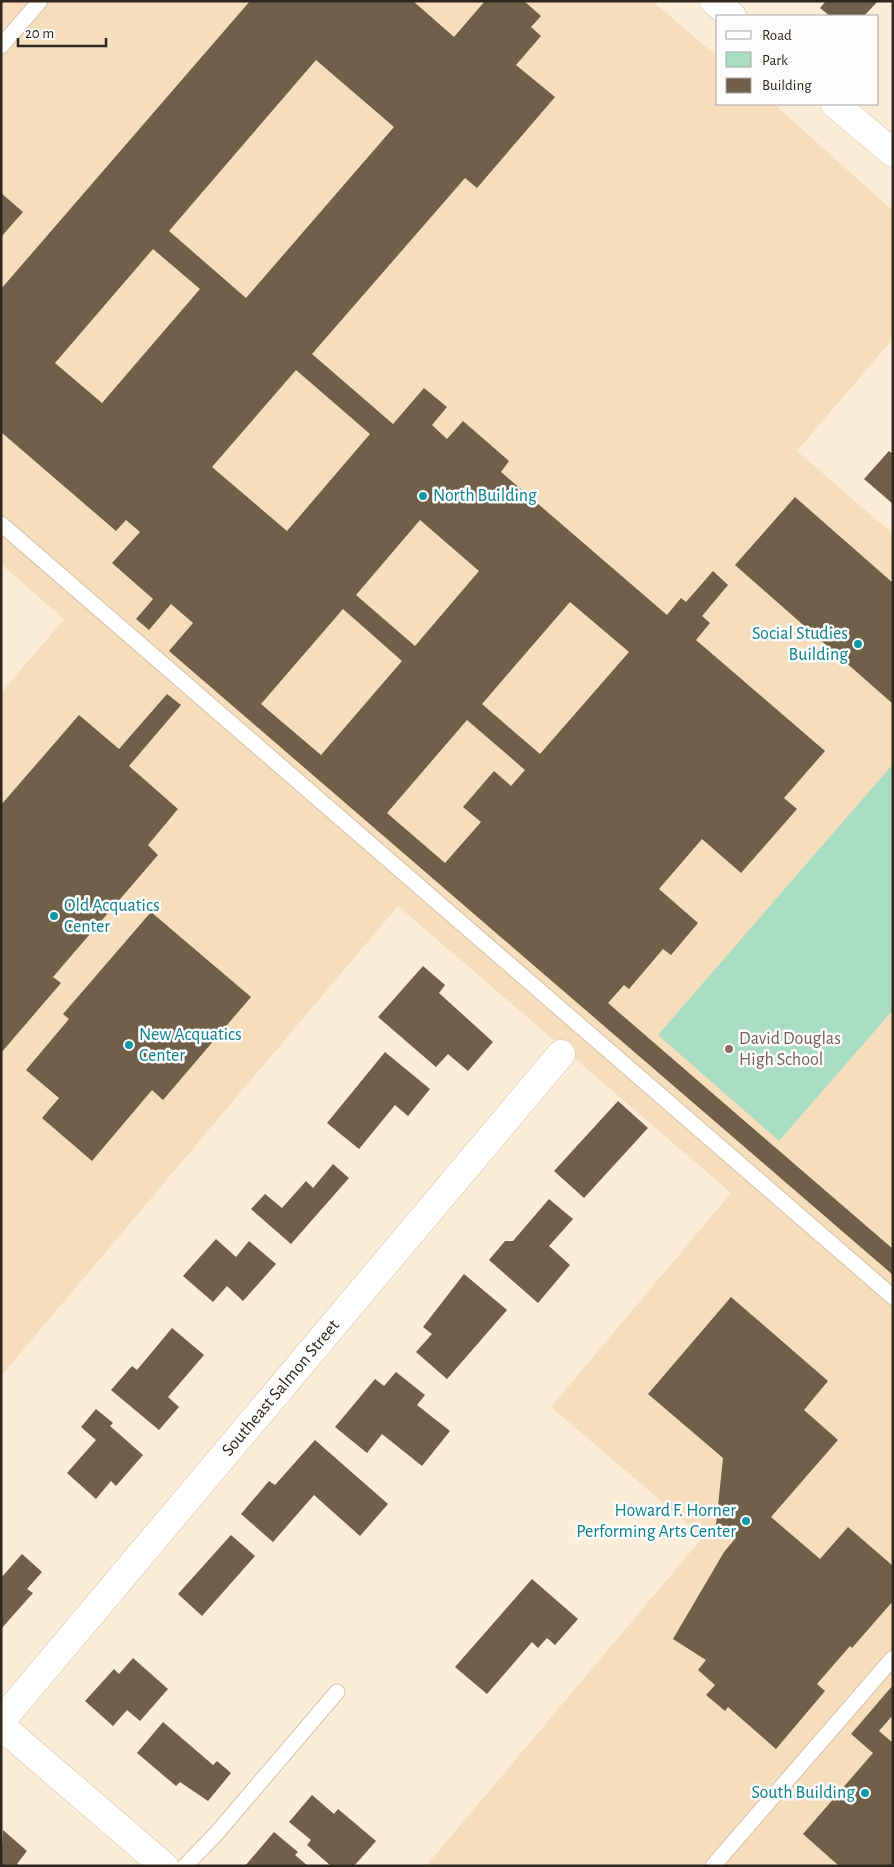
<svg xmlns="http://www.w3.org/2000/svg" width="894" height="1867" viewBox="0 0 894 1867" font-family="'Alegreya Sans',sans-serif">
<rect width="100%" height="100%" fill="#fcedd8"/>
<!-- built -->
<path fill="#f6debd" d="M1,1h651l66,56v47h56l119,107v128l-96,112 96,83v1332h-467l277,-329 -152,-130 180,-214 -333,-287 -397,470v-683l63,-74 -63,-55z"/>
<!-- green -->
<path fill="#a8ddc4" d="M893,764v246l-114,131 -121,-106z"/>
<!-- building -->
<g fill="#706049" fill-rule="evenodd">
<path d="M250,1h163l41,36 31,-36h39l17,15 -10,11 10,9 -25,29 39,32 -78,91 -12,-10 -153,176 81,70 31,-36 23,19 -15,18 15,14 16,-18 46,40 -8,11 166,143 14,-17 5,4 27,-31 15,14 -26,31 8,7 -14,17 129,111 -41,47 13,11 -56,64 -39,-34 -43,50 39,34 -27,32 -8,-6 -34,40 -5,-4 -16,18 285,246v26l-724,-624 24,-28 -22,-19 -22,26 -13,-11 17,-20 -41,-36 28,-31 -14,-12 -10,11 -115,-99v-143zM316,60l78,67 -148,171 -77,-67zM153,249l47,40 -98,114 -47,-40zM296,370l74,64 -83,97 -75,-64zM420,520l59,51 -64,75 -59,-51zM570,602l59,50 -89,102 -58,-50zM343,609l59,52 -81,94 -60,-51zM467,720l58,50 -14,16 -17,-15 -31,36 18,15 -36,41 -58,-50z"/>
<path d="M826,1h52l-14,15h-34l-10,-8z"/>
<path d="M1,193l22,19 -22,25z"/>
<path d="M889,451l4,3v50l-29,-25z"/>
<path d="M795,497l98,86v121l-158,-139z"/>
<path d="M167,694l14,11 -52,61 49,43 -30,36 10,10 -105,122 8,6 -60,70v-248l78,-90 40,34z"/>
<path d="M151,912l100,85 -88,103 -11,-10 -60,71 -50,-43 17,-20 -33,-28 43,-51 -6,-5z"/>
<path d="M423,966l22,19 -6,8 54,49 -25,29 -20,-17 -12,13 -58,-50z"/>
<path d="M385,1052l45,37 -22,27 -13,-11 -36,44 -32,-26z"/>
<path d="M618,1101l30,27 -64,70 -30,-27z"/>
<path d="M333,1164l16,14 -58,66 -40,-35 14,-15 17,14 24,-27 7,7z"/>
<path d="M549,1199l24,20 -24,27 21,19 -32,38 -49,-43 16,-19h8z"/>
<path d="M216,1239l20,18 13,-16 27,23 -33,37 -16,-15 -14,16 -30,-26z"/>
<path d="M464,1274l43,36 -60,69 -31,-27 16,-18 -9,-7z"/>
<path d="M731,1297l97,84 -24,29 34,30 -67,77 49,42 28,-32 45,39v35l-41,47 -2,-2 -33,38 8,7 -49,58 -48,-42 -3,4 -19,-16 9,-10 -17,-15 8,-10 -33,-21 51,-87 10,-12 -18,-15 7,-67 -75,-64z"/>
<path d="M172,1328l32,27 -36,42 11,10 -20,23 -48,-40 21,-24 5,4z"/>
<path d="M396,1372l29,23 -8,10 33,26 -28,35 -40,-32 -15,19 -32,-26 40,-48 9,7z"/>
<path d="M96,1409l17,14 -3,3 33,29 -27,31 -5,-5 -15,18 -29,-26 29,-33 -15,-13z"/>
<path d="M315,1440l73,64 -28,32 -46,-41 -41,47 -32,-28 28,-33 6,4z"/>
<path d="M231,1535l24,21 -53,60 -24,-22z"/>
<path d="M22,1554l20,18 -15,17 6,4 -32,36v-51z"/>
<path d="M532,1579l46,40 -23,26 -8,-7 -9,10 -6,-6 -45,52 -32,-27z"/>
<path d="M133,1658l35,31 -28,32 -13,-11 -14,16 -28,-25 29,-32 5,5z"/>
<path d="M893,1685v30l-14,16 14,12v123h-54l-36,-32 70,-81 -22,-19z"/>
<path d="M163,1722l50,43 4,-4 14,12 -23,28 -28,-19 -4,4 -39,-33z"/>
<path d="M312,1795l22,19 4,-5 38,32 -22,25h-23l-24,-21 4,-5 -22,-18z"/>
<path d="M3,1830l24,21 -10,13 2,2h-18z"/>
<path d="M274,1832l24,20 -3,3 13,11h-63z"/>
</g>
<g fill="none" stroke-linecap="round" stroke-linejoin="round">
<!-- lane casing -->
<g stroke="#d5c2a9" stroke-width="17">
<g id="lane">
<path d="M1,46l39,-45"/>
<path d="M1,524l892,773"/>
<path d="M185,1866l31,-32 121,-142"/>
<path d="M713,1866l180,-208"/>
</g>
</g>
<!-- street casing -->
<g stroke="#d5c2a9" stroke-width="29">
<g id="street">
<path d="M714,1l18,15"/>
<path d="M835,104l58,49"/>
<path d="M1,1721l560,-667"/>
<path d="M1,1726l163,140"/>
</g>
</g>
<!-- lane -->
<use href="#lane" stroke="#fff" stroke-width="15"/>
<!-- street -->
<use href="#street" stroke="#fff" stroke-width="28"/>
</g>
<!-- markers -->
<g fill="#0f9aa8" stroke="#fcfcfc" stroke-width="2">
<circle cx="423" cy="496" r="5"/>
<circle cx="858" cy="644" r="5"/>
<circle cx="54" cy="916" r="5"/>
<circle cx="129" cy="1045" r="5"/>
<circle cx="746" cy="1521" r="5"/>
<circle cx="865" cy="1793" r="5"/>
</g>
<circle fill="#8d6e63" stroke="#fcfcfc" stroke-width="2" cx="729" cy="1049" r="5"/>
<g text-anchor="middle" dominant-baseline="central" stroke-width="5" stroke-linejoin="round" paint-order="stroke">
<!-- culture labels -->
<g font-size="18" fill="#0d838f" stroke="#fcfcfc" text-anchor="start">
<text x="433" y="496">North Building</text>
<text x="848" y="634" text-anchor="end">Social Studies<tspan x="848" dy="21">Building</tspan></text>
<text x="64" y="906">Old Acquatics<tspan x="64" dy="21">Center</tspan></text>
<text x="139" y="1035">New Acquatics<tspan x="139" dy="21">Center</tspan></text>
<text x="736" y="1511" text-anchor="end">Howard F. Horner<tspan x="736" dy="21">Performing Arts Center</tspan></text>
<text x="855" y="1793" text-anchor="end">South Building</text>
</g>
<!-- education labels -->
<g font-size="18" fill="#785e54" stroke="#fcfcfc" text-anchor="start">
<text x="739" y="1039">David Douglas<tspan x="739" dy="21">High School</tspan></text>
</g>
<!-- street labels -->
<g font-size="18" fill="#2f271d" stroke="#fcfcfc">
<text transform="translate(281 1388) rotate(-50)">Southeast Salmon Street</text>
</g>
</g>
<!-- border -->
<rect width="894" height="1867" fill="none" stroke="#2f271d" stroke-width="5"/>
<!-- legend -->
<rect x="716" y="15" width="162" height="90" fill="#fcfcfc" stroke="#aaa7a3"/>
<rect x="726" y="31" width="25" height="8" fill="#ffffff" stroke="#aaa7a3"/>
<text x="762" y="40" font-size="15" fill="#2f271d">Road</text>
<rect x="726" y="52" width="25" height="15" fill="#a8ddc4" stroke="#aaa7a3"/>
<text x="762" y="65" font-size="15" fill="#2f271d">Park</text>
<rect x="726" y="78" width="25" height="15" fill="#706049" stroke="#aaa7a3"/>
<text x="762" y="90" font-size="15" fill="#2f271d">Building</text>
<!-- scale -->
<path d="M18 38v8h88v-8" fill="none" stroke="#2f271d" stroke-width="2.5"/>
<text x="25" y="38" font-size="15" fill="#2f271d" stroke="#fcfcfc" stroke-width="4" paint-order="stroke">20 m</text>
</svg>
